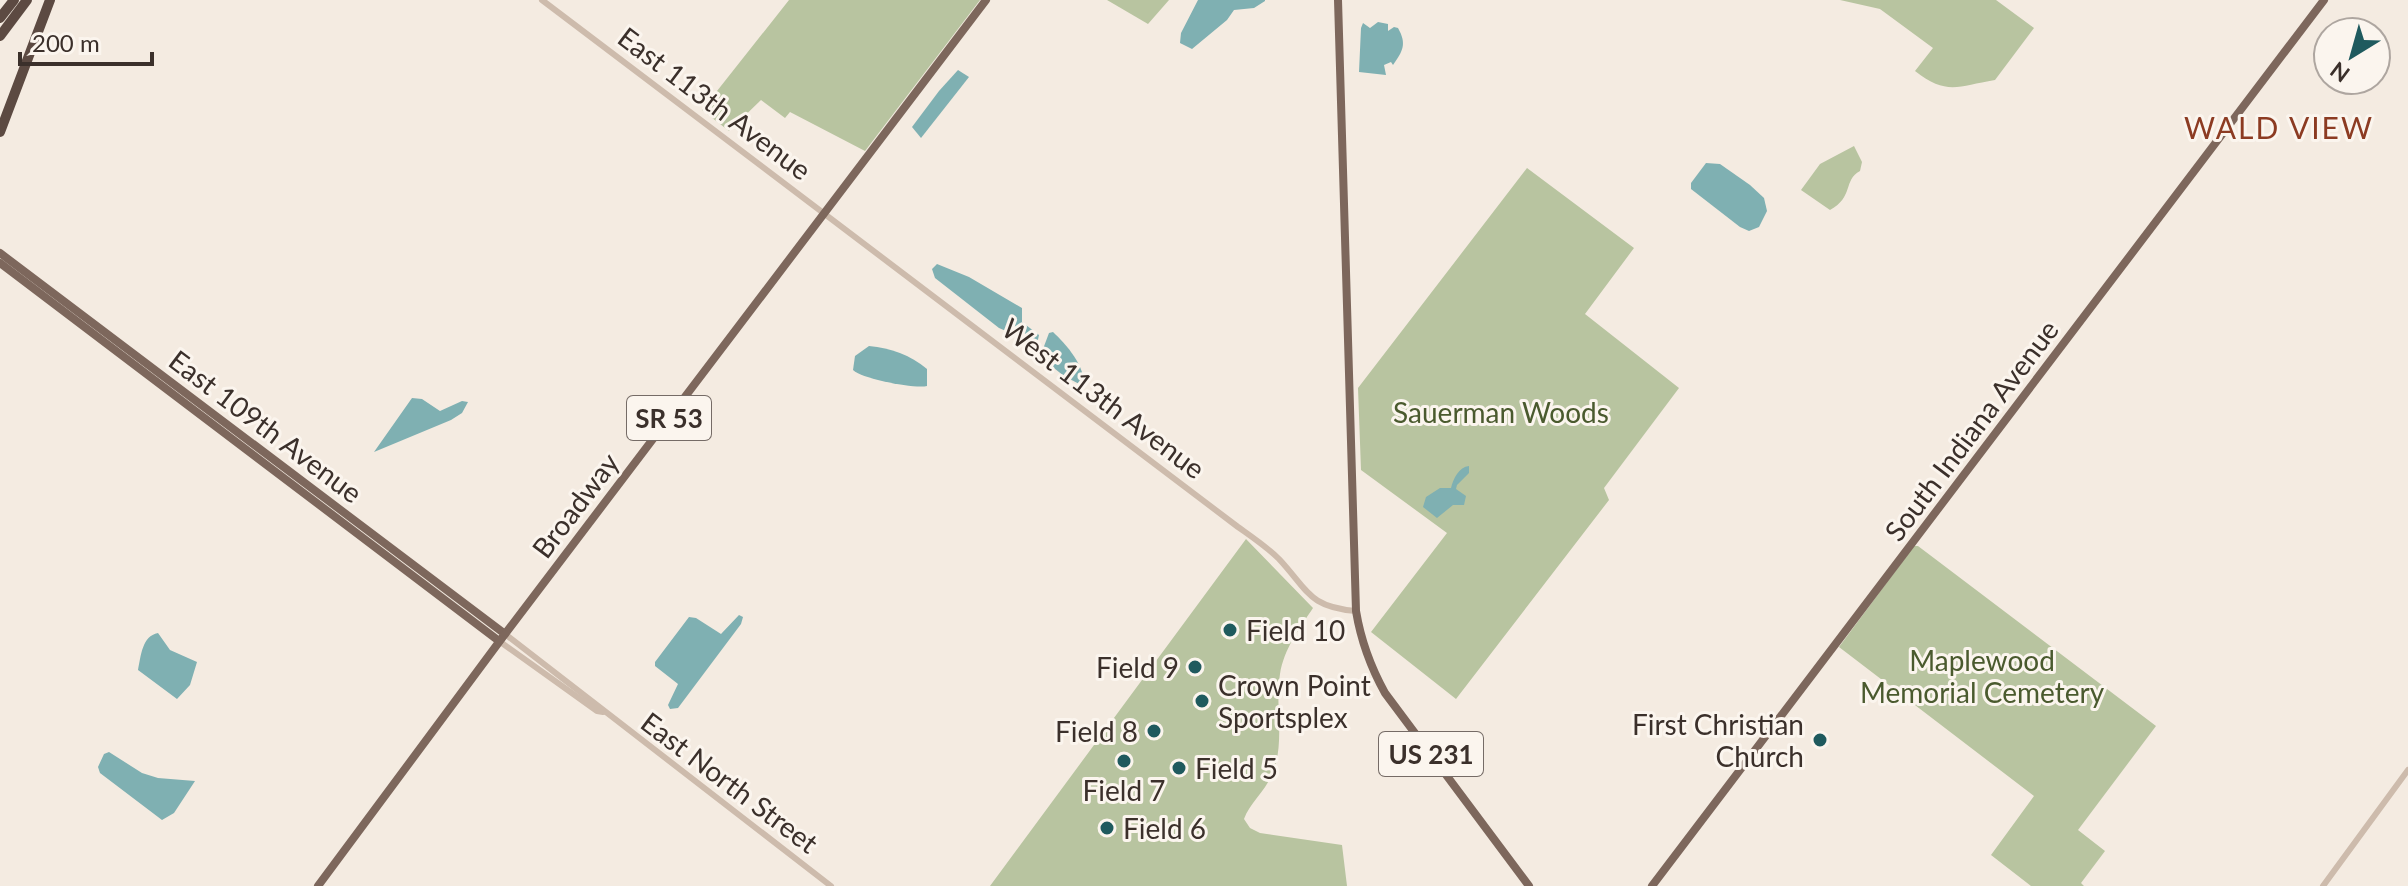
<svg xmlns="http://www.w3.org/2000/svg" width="2408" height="886" viewBox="0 0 2408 886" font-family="Lato,sans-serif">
<rect width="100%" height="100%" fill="#f4ebe1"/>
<!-- green -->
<g fill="#b8c4a0">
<path d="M789,0h191l-115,151 -75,-39 -5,6 -24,-18 -32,31 -27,-21z"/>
<path d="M1107,0h62l-21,24z"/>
<path d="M1840,0h156l38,28 -39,52c-37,6 -48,16 -80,-9l18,-23 -53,-39z"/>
<path d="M1854,146l8,16 -2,9c-17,9 -6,26 -30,39l-29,-20 19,-26z"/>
<path d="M1527,168l107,80 -49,66 94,74 -75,100 5,12 -153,199 -85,-67 76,-99 -86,-63 -3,-82z"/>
<path d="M1246,539l67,69c-14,21 -29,41 -33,66 -5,30 4,62 -5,93 -6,21 -25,35 -31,52l6,9 10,5 82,12 5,41h-357z"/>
<path d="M1914,546h4l238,180 -78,104 27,21 -24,32 3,3h-53l-40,-31 43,-59 -195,-149z"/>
</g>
<!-- water -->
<g fill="#7fb0b2">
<path d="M1198,0h67v1l-11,7 -20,2 -7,10 -35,29 -12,-6 1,-10z"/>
<path d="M1378,22l10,2v7l6,-4 4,1c9,16 5,23 -5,37l-2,-3 -7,3 2,10 -27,-3 2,-44 2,-5 7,5z"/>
<path d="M958,70l11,7 -48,61 -9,-11 27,-36z"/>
<path d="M1706,163l14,1 30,21 14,13 3,13 -8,16 -10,4 -9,-4 -49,-38v-6z"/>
<path d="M937,264l32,13 53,31v14l17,13 -2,9 -7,5 -6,-10 -25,-11 -64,-50 -3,-9z"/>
<path d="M1053,332c13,12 34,36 30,54l-19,-10 -24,-19 9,-24z"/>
<path d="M869,346c22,2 41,9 58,23v17c-12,3 -65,-7 -74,-16l2,-14z"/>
<path d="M412,398l10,1 18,12 22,-10 6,1 -6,11 -11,7 -77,32z"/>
<path d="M1469,466v7l-12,12 -1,4 10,7 -2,9h-11l-16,13 -14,-11 3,-10 14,-9h11c2,-9 8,-21 18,-22z"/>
<path d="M739,615l4,2 -2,7 -63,84 -8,1 -2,-4 10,-21 -23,-18v-4l34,-45 7,1 25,16z"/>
<path d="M158,633l12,17 27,12 -7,23 -13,14 -39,-29c3,-14 4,-34 20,-37z"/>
<path d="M109,752l33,21 16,5 37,3 -21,32 -12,7 -62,-47 -2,-6 6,-13z"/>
</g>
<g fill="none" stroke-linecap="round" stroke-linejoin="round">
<!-- minor -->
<g stroke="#cdbbac" stroke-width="6">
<path d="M542,0l696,527c14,10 29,20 41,32 29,31 29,48 77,52"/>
<path d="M505,634l326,252"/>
<path d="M499,641l98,70 6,1"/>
<path d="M2323,886l85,-116"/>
</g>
<!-- major -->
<g stroke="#7d675c" stroke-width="8">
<path d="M1338,0l18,611c5,30 14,55 29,82l144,193"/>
<path d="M0,253l505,381"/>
<path d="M0,263l499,378"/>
<path d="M318,886l184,-248 484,-638"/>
<path d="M1652,886l672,-886"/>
</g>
<!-- highway -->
<g stroke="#5c4a42" stroke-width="10">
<path d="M0,18l14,-18"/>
<path d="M0,36l27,-36"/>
<path d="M0,132l50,-132"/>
</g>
</g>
<!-- markers -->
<g fill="#1f5a5e" stroke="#fbf5ee" stroke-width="3">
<circle cx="1230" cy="630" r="8"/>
<circle cx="1195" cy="667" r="8"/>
<circle cx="1202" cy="701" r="8"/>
<circle cx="1154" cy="731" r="8"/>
<circle cx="1820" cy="740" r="8"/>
<circle cx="1124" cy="761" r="8"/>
<circle cx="1179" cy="768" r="8"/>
<circle cx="1107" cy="828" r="8"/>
</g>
<g text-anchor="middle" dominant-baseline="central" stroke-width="6" stroke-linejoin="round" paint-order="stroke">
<!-- shield labels -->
<g fill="#fbf5ee" stroke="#756b66" stroke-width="2">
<rect x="627" y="396" width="84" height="44" rx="6"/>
<rect x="1379" y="732" width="104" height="44" rx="6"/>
</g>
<g font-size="26" font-weight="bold" fill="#3b302b">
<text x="669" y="418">SR 53</text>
<text x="1431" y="754">US 231</text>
</g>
<!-- street labels -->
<g font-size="28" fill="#3b302b" stroke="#fbf5ee">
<text transform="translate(715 103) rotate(37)">East 113th Avenue</text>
<text transform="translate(1104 398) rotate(37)">West 113th Avenue</text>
<text transform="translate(266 426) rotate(37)">East 109th Avenue</text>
<text transform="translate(1971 430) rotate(-53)">South Indiana Avenue</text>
<text transform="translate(575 505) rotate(-53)">Broadway</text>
<text transform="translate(730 782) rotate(37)">East North Street</text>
</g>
<!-- park labels -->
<g font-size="28" fill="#4a5a2e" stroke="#fbf5ee">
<text x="1501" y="412">Sauerman Woods</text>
<text x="1982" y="660">Maplewood<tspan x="1982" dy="32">Memorial Cemetery</tspan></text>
</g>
<!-- poi labels -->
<g font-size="28" fill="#3b302b" stroke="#fbf5ee" text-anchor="start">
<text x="1246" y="630">Field 10</text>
<text x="1179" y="667" text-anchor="end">Field 9</text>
<text x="1218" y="685">Crown Point<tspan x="1218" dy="32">Sportsplex</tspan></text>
<text x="1804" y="724" text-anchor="end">First Christian<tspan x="1804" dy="32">Church</tspan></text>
<text x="1138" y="731" text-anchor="end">Field 8</text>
<text x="1195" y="768">Field 5</text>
<text x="1124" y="790" text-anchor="middle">Field 7</text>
<text x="1123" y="828">Field 6</text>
</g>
<!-- neighbourhood labels -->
<g font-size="30" letter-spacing="2" fill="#8c3b22" stroke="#fbf5ee">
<text x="2279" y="127">WALD VIEW</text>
</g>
</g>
<!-- north arrow -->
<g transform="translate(2352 56) rotate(217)"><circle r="38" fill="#fbf5ee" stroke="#aea6a0" stroke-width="2"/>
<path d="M0-6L14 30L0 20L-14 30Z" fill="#1f5a5e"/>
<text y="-12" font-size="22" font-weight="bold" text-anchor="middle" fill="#3b302b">N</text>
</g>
<!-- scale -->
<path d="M20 52v12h132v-12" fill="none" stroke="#3b302b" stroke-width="4"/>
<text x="32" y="52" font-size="24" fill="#3b302b" stroke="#fbf5ee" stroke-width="6" paint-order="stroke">200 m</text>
</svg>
